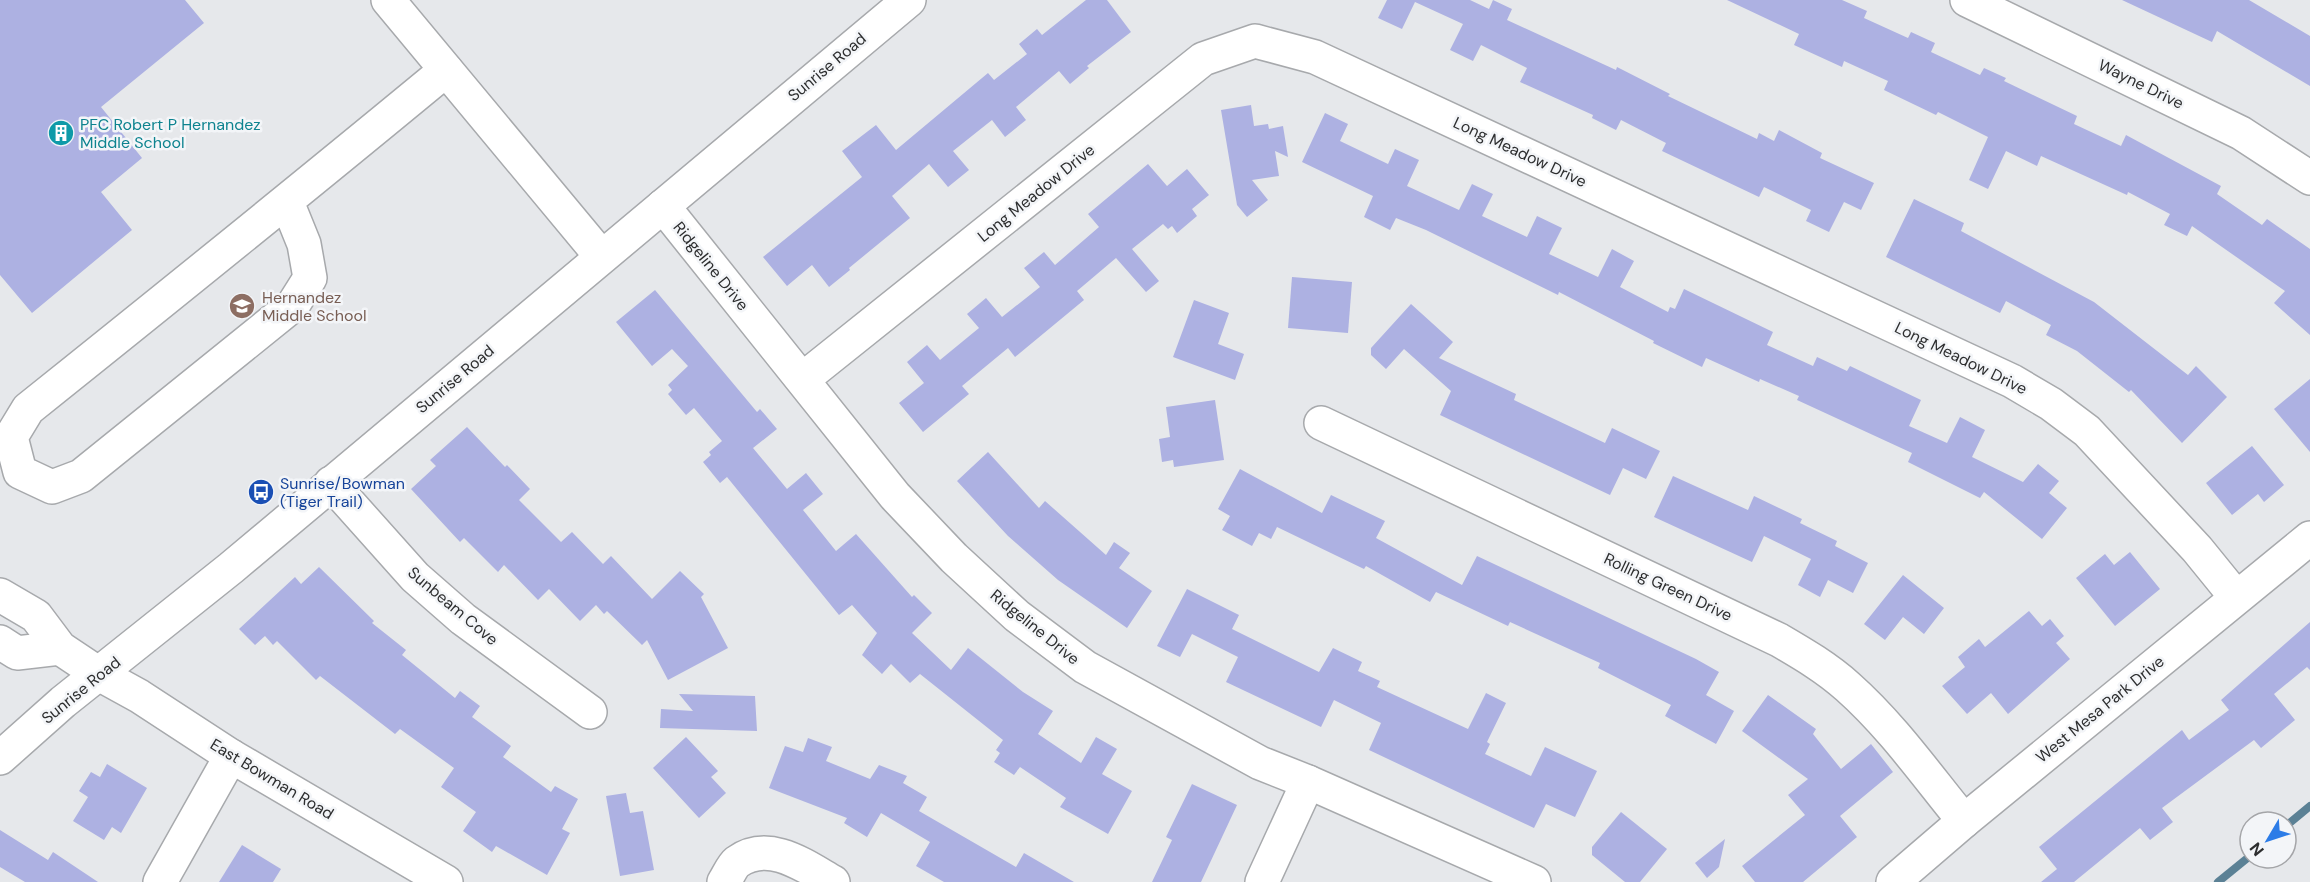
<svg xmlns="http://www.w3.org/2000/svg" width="2310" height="882" viewBox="0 0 2310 882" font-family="'DM Sans',sans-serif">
<rect width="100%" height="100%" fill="#e6e8eb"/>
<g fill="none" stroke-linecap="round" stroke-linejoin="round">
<!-- stream -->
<g stroke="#5b8195" stroke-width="8">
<path d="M2286,826l24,-20"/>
<path d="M2218,882l32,-26"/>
</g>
</g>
<!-- building -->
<g fill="#adb1e2">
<path d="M0,0h185l19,23 -103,84 41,51 -41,34 31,38 -100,83 -32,-38z"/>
<path d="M1086,0h21l24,32 -44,34 2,2 -19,16 -11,-13 -43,36 10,13 -21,17 -13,-17 -39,31 16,19 -21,17 -19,-23 -37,32 18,22 -61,50 1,2 -21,17 -17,-22 -25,21 -24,-29 99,-80 -20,-26 34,-26 20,25 92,-77 6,7 33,-26 -8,-10 18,-15 5,6z"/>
<path d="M1387,0h83l19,9 4,-9 19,9 -5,11 109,50 1,-3 53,27 -2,2 89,43 2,-6 15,8 5,-11 43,23 -2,5 54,25 -13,27 -17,-8 -15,30 -23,-11 5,-11 -47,-23 -5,10 -97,-46 4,-8 -45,-23 -5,10 -24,-12 1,-3 -73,-33 7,-14 -46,-23 -8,16 -23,-11 13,-26 -48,-22 -13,27 -24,-11z"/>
<path d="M1727,0h115l25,11 -3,7 44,20 3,-6 24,11 -4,9 49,23 4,-7 22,10 -2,3 73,35 -3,8 47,22 5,-11 95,51 -4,8 45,31 5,-6 43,30v86l-36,-32 11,-12 -93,-65 -5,10 -23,-11 6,-11 -42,-22 -1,3 -86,-39 -4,10 -31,-15 -18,38 -19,-9 19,-43 -50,-25 -2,3 -52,-25 4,-9 -44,-20 -2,6 -48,-22 5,-11z"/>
<path d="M2122,0h127l61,36v50l-93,-55 -5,11z"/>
<path d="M1251,105l3,21 14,-2 1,5 14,-3 5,31 -13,-6 4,25 -27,4 16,20 -21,17 -10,-12 -16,-95z"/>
<path d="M1325,113l23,11 -8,17 48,23 7,-15 24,11 -12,26 52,24 13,-26 21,10 -11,22 45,21 10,-21 25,12 -13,26 49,23 14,-28 22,12 -14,26 48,25 2,-5 5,2 9,-20 89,43 -6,13 46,21 4,-9 30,14 3,-5 71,34 -12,26 38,17 13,-26 25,13 -13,27 51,25 15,-18 21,17 -10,12 18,15 -25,31 -58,-47 -4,6 -72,-36 4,-9 -115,-53 2,-4 -39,-17 -1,3 -53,-24 -4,9 -49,-24 1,-2 -95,-49 -1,3 -132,-65 -30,-12 -6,12 -26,-13 9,-21 -71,-34z"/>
<path d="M1148,164l19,22 20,-17 22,26 -17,14 5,7 -20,17 -5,-7 -4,3 -5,-5 -31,25 27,32 -13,11 -30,-34 -39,33 7,9 -69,57 -7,-9 -46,38 7,8 -46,38 -24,-29 25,-20 -17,-21 20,-17 13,15 39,-32 -12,-14 19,-16 16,19 38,-30 -16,-19 20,-16 11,13 44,-38 -11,-13z"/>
<path d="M1914,199l50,24 -3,8 133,71 94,73 8,-9 31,31 -45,46 -51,-53 -2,2 -52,-41 -31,-16 5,-10 -45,-24 -6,12 -114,-56z"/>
<path d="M1292,277l60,5 -4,51 -60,-5z"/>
<path d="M655,290l102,122 3,-3 17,20 -24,19 34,41 19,-16 17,21 -20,16 33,41 20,-17 56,63 2,-2 18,18 -20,20 39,37 17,-22 55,44 30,19 -15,23 43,29 15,-26 21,12 -15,25 30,17 -24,43 -48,-27 6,-9 -46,-31 -6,8 -20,-13 6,-9 -4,-3 7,-10 -83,-66 -10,9 -19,-19 -9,10 -20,-19 15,-22 -25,-28 -13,10 -112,-138 -7,6 -17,-21 8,-7 -2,-3 13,-11 -28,-33 -8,7 -18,-21 4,-4 -4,-5 20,-19 -16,-17 -20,17 -36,-44z"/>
<path d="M1194,300l35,13 -11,31 26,10 -9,26 -62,-23z"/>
<path d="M1411,304l42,38 -14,16 77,36 -2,6 91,43 7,-15 48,23 -14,28 -23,-11 -13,27 -170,-80 11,-24 -47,-42 -18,20 -15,-14v-7z"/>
<path d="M2310,379v73l-36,-43z"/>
<path d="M1215,400l9,60 -50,7 -1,-7 -11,2 -3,-23 11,-2 -4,-30z"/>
<path d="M467,427l38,40 2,-2 23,24 -11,11 42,42 11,-10 31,32 8,-8 41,43 28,-28 24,23 -3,3 27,51 -60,32 -21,-40 -5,5 -35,-34 -3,3 -8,-9 -16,16 -31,-32 -11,11 -34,-35 -6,7 -34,-34 -4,4 -49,-53 25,-23 -6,-6z"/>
<path d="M2252,446l32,39 -20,17 -6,-8 -26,21 -26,-32z"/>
<path d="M988,452l51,56 6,-7 61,54 8,-13 16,11 -11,15 33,23 -25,37 -69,-48 -50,-44 -51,-55z"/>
<path d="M1240,469l82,44 9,-18 54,26 -9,17 86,47 15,-29 219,103 23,13 -13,23 28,16 -18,33 -51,-28 6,-11 -73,-37 2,-5 -90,-41 -2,4 -72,-34 -6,10 -64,-36 -2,3 -87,-42 -6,12 -12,-6 -7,13 -30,-16 8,-14 -12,-7z"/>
<path d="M1673,476l75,34 6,-14 48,23 -2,4 37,18 -2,5 33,17 -15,30 -25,-13 -8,17 -22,-12 13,-26 -47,-23 -12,26 -98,-45z"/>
<path d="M2130,552l30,37 -45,37 -39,-48 29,-24 9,11z"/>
<path d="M319,567l55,54 -2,2 34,27 -4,5 53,43 5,-7 20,15 -8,11 39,29 -8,11 48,35 4,-6 23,13 -16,30 8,4 -23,42 -51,-29 -4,6 -29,-21 13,-19 -35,-25 13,-19 -54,-39 -5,5 -75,-58 -4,4 -39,-39 -4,4 -8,-9 -10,9 -16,-16 56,-52 6,7z"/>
<path d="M1903,575l41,33 -20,26 -21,-17 -18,23 -21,-16z"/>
<path d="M1187,589l52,26 -7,14 87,43 14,-24 29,14 -4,9 22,10 -3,6 91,42 18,-36 20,10 -19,39 3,2 -5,10 46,22 14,-29 52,24 -22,46 -29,-13 -12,24 -165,-78 12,-27 -47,-23 -13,27 -95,-45 12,-25 -46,-23 -12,23 -23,-11z"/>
<path d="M2029,611l13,15 8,-7 14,17 -8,7 14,16 -62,55 -17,-21 -24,21 -25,-28 23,-19 -7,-10 21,-18 6,8z"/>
<path d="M2310,622v48l-3,-3 -33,27 21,26 -34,28 -7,-8 -92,68 11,14 -23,18 -10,-12 -66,54h-33l16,-13 -18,-22 143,-117 7,10 40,-30 -8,-10z"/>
<path d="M679,694l76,2 2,35 -97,-3 1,-19 32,2z"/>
<path d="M1768,695l48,34 -3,5 28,35 30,-25 22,28 -53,44 17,21 -54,45h-48l-13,-16 63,-51 -17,-20 20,-16 -66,-48z"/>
<path d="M686,737l32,34 -7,6 15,16 -27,25 -46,-50z"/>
<path d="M808,738l24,9 -6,14 44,18 9,-14 28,11 -4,7 24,14 -8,14 97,56 8,-14 50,29h-130l-28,-16 14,-24 -49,-29 -14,24 -23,-14 3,-5 -78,-30 16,-42 18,6z"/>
<path d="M107,764l40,24 -26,45 -9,-6 -8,13 -31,-19 15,-24 -9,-6 12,-19 9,5z"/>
<path d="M1192,784l45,21 -36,77h-49l20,-42 -6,-3z"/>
<path d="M626,793l4,20 13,-2 11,59 -34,6 -14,-80z"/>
<path d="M1621,812l46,37 -27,33h-15l-33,-27v-8z"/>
<path d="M0,830l48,30 5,-8 45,30h-73l-25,-15z"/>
<path d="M1725,839l-6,28 -12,11 -12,-15z"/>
<path d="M242,845l39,24 -8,13h-54z"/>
</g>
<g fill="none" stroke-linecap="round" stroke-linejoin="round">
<!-- minor casing -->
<g stroke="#a7a9ac" stroke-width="36">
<g id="minor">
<path d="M388,0l213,256"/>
<path d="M1967,0l274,133 69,45"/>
<path d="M287,202l17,42 6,34 -17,27 -212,171 -29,11 -32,-15 -9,-35 17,-28c140,-112 280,-225 418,-339"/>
<path d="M663,206l232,290 59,62 63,58 68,51 175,96 48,19 226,100"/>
<path d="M803,379l400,-320 52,-18 60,16 697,324 39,23 36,27 110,118 39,48"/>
<path d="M1321,423l458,217c24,14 48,28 69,47 44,39 79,89 116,134"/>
<path d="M331,483l84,94 48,42 127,93"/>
<path d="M0,595l36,21 24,32 39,26 40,22 92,60 215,126"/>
<path d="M0,642l17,11 43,-5"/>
<path d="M160,882l71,-126"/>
<path d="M724,882c4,-6 8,-16 13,-20 32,-23 68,4 96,20"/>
<path d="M1262,882l46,-100"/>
<path d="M1893,882l71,-61 346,-283"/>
</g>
</g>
<!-- major casing -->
<g stroke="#a7a9ac" stroke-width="36">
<path id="major" d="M0,758l63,-56 168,-134 678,-568"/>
</g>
<!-- minor -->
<use href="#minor" stroke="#fff" stroke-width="33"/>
<!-- major -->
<use href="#major" stroke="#fff" stroke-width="33"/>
</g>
<!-- icons -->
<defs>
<g id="building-disc" transform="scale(1.35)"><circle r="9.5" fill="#0f9aa8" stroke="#f3f5f8"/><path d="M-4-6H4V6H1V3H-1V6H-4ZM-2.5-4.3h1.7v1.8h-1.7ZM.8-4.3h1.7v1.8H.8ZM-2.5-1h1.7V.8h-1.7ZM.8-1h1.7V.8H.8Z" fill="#fff"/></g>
<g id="school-disc" transform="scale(1.35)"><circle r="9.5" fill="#8d6e63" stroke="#f3f5f8"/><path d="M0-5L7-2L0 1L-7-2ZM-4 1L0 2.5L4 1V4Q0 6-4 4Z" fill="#fff"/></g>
<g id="bus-disc" transform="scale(1.35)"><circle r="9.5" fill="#1a4fb4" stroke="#f3f5f8"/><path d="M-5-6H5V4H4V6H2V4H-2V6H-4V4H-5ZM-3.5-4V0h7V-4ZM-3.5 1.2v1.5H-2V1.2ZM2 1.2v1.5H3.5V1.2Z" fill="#fff"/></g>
</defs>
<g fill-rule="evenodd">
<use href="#building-disc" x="61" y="133"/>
<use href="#school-disc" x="242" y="306"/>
<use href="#bus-disc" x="261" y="492"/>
</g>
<g text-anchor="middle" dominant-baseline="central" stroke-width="5" stroke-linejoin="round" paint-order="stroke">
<!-- street labels -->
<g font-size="16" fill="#2d2e2f" stroke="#f3f5f8">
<text transform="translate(827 67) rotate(-40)">Sunrise Road</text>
<text transform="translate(2141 84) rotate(26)">Wayne Drive</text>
<text transform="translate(1520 152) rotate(25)">Long Meadow Drive</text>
<text transform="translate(1036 193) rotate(-39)">Long Meadow Drive</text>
<text transform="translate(711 266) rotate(51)">Ridgeline Drive</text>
<text transform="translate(1961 358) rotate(26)">Long Meadow Drive</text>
<text transform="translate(455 379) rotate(-40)">Sunrise Road</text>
<text transform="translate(1668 587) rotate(25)">Rolling Green Drive</text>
<text transform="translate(453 606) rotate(40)">Sunbeam Cove</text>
<text transform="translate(1035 627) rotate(39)">Ridgeline Drive</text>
<text transform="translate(81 690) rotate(-39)">Sunrise Road</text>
<text transform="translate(2100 709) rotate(-39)">West Mesa Park Drive</text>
<text transform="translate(272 779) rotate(31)">East Bowman Road</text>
</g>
<!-- culture labels -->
<g font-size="16" fill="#0d838f" stroke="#f3f5f8" text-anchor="start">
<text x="80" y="124">PFC Robert P Hernandez<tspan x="80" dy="18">Middle School</tspan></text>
</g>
<!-- education labels -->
<g font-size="16" fill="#785e54" stroke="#f3f5f8" text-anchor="start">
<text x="262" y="297">Hernandez<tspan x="262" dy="18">Middle School</tspan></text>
</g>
<!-- transit labels -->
<g font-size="16" fill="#164399" stroke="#f3f5f8" text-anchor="start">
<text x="280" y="483">Sunrise/Bowman<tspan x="280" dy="18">(Tiger Trail)</tspan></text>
</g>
</g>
<!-- north arrow -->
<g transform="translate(2268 840) rotate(231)"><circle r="28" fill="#f3f5f8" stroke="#a4a5a8" stroke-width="1.5"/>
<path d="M0-4.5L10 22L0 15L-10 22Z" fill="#2c7ce7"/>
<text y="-9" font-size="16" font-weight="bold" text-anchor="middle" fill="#2d2e2f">N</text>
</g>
</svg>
